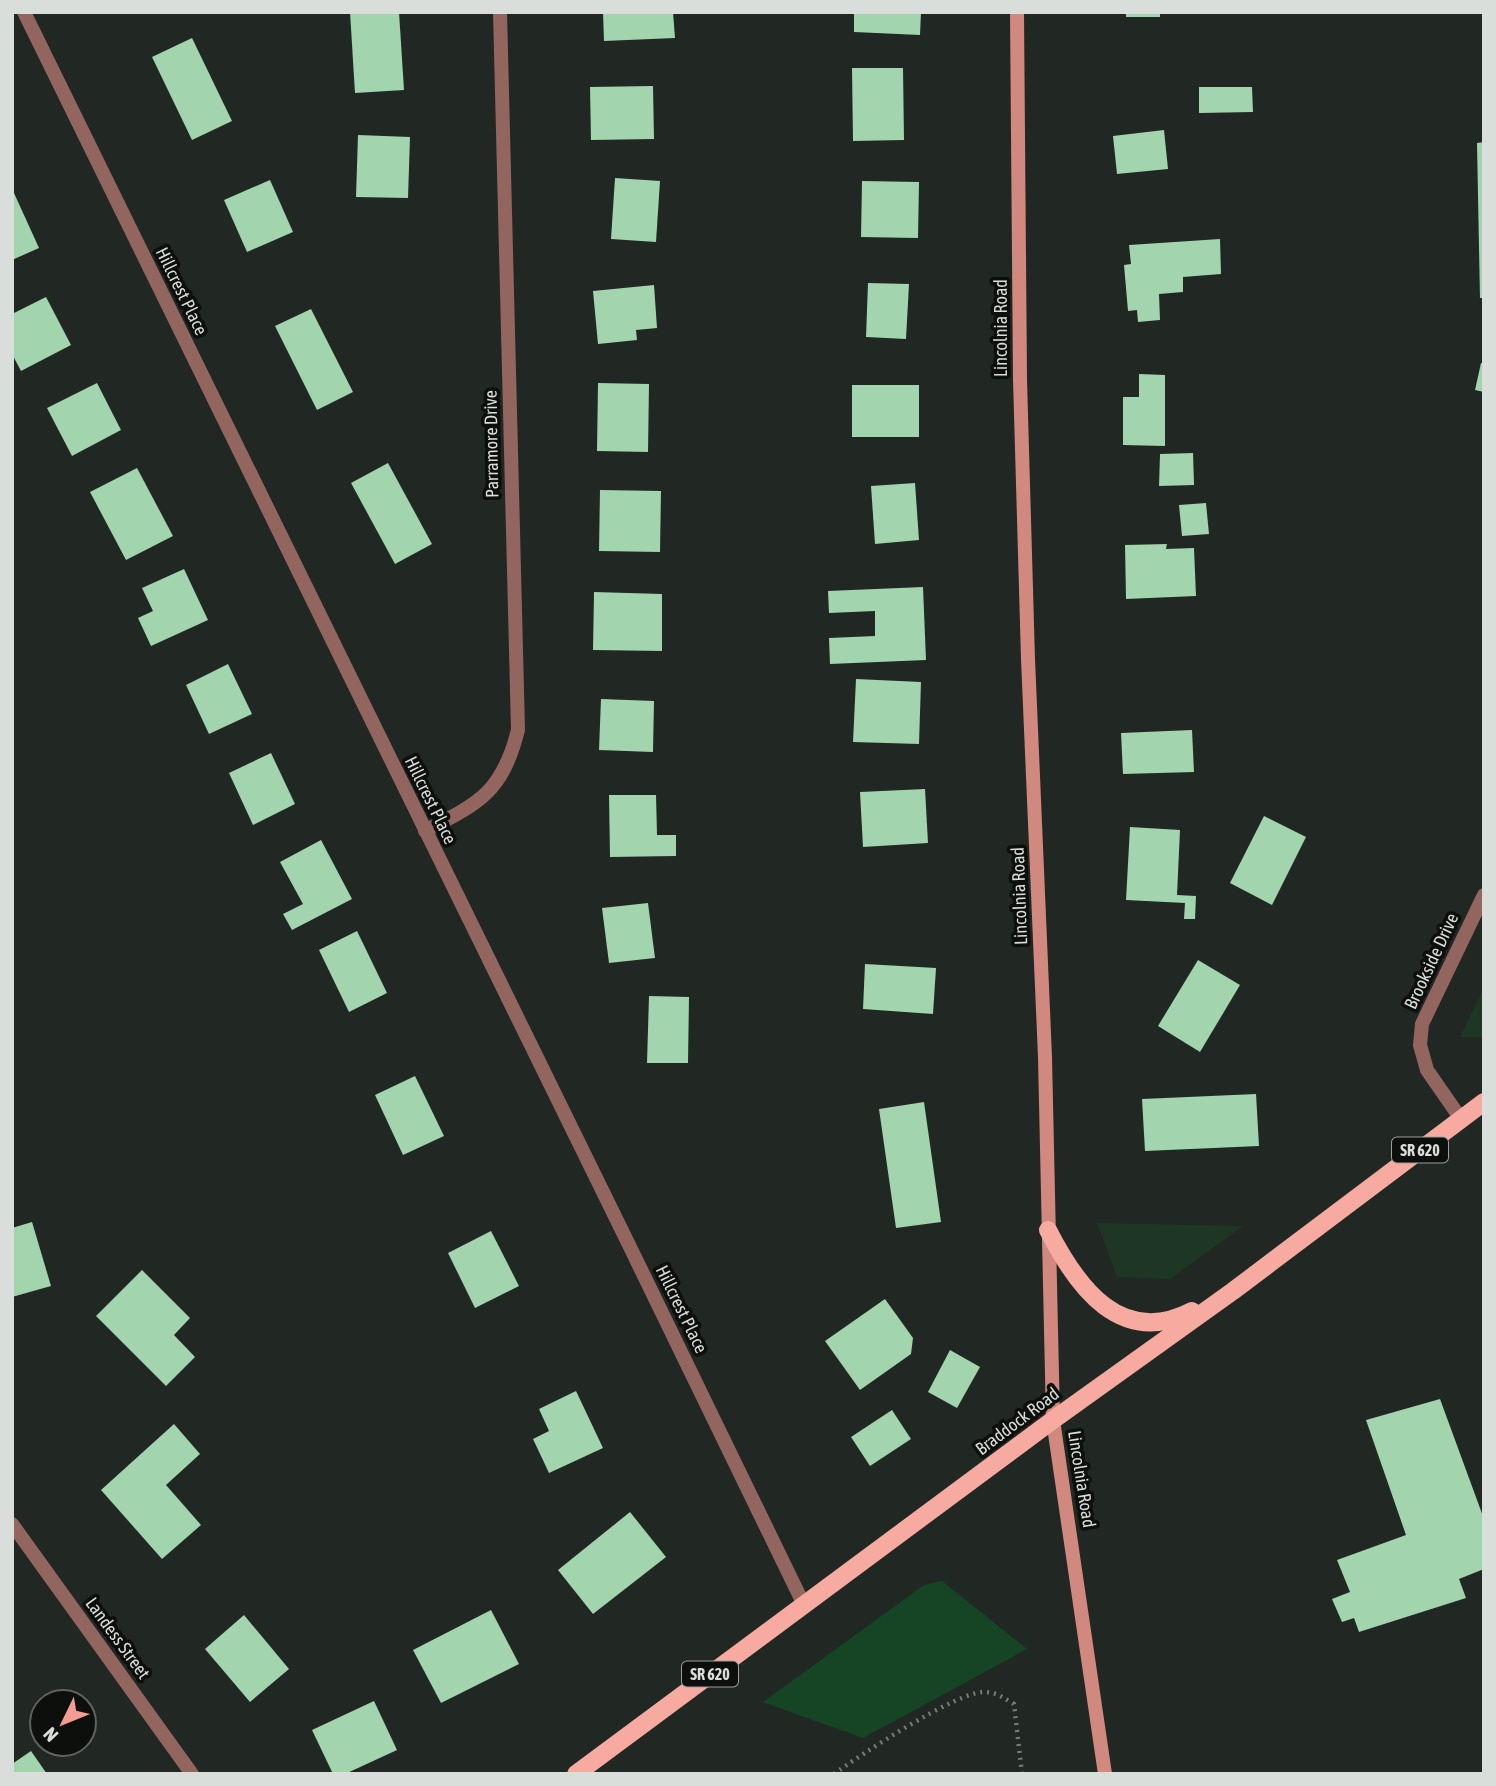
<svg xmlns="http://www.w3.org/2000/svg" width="1496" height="1786" viewBox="0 0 1496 1786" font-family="'Asap Condensed',sans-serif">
<rect width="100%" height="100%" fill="#212723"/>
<!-- green -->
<g fill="#1d3724">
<path d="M1484,988v49h-24z"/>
<path d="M1097,1223l146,3 -73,53 -53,-2z"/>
</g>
<!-- water -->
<path fill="#164526" d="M942,1581l85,68 -164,89 -100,-36 161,-117z"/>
<!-- building -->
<g fill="#a2d4ad">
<path d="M350,12h49l5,78 -49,3z"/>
<path d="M603,12h70l2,26 -71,3z"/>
<path d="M854,12h67l-1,23 -66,-3z"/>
<rect x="1126" y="12" width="34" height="5"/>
<path d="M192,38l40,83 -40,19 -40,-83z"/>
<path d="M852,68h51l1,72 -51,1z"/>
<path d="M653,86l1,53 -63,1 -1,-53z"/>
<path d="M1199,87h53l1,25 -54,1z"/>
<path d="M1164,130l4,39 -51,5 -4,-38z"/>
<path d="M358,135l52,2 -2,61 -52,-1z"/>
<path d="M1484,142v156h-4l-3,-155z"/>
<path d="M615,178l45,3 -4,61 -45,-3z"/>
<path d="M270,180l23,52 -46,20 -23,-52z"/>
<path d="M862,181l57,1 -1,56 -57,-1z"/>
<path d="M14,193l25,55 -27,12v-66z"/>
<path d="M1220,239l1,35 -38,3v15l-24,2 1,26 -22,2 -1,-12 -9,1 -4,-46 7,-1 -2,-19z"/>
<path d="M868,283l41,1 -3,55 -40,-2z"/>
<path d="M654,285l3,43 -21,2 1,10 -39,4 -5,-53z"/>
<path d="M46,297l25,48 -50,26 -9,-17v-40z"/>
<path d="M311,309l42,83 -36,18 -42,-84z"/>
<path d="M1481,363h3v29l-9,-2z"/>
<path d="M1139,374l26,1v71l-42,-1v-48h16z"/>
<path d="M97,383l24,47 -49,26 -25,-48z"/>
<path d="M598,383l51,1 -1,68 -51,-1z"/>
<rect x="852" y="385" width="67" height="52"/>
<path d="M1193,453l1,32 -35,1 1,-32z"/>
<path d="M388,463l44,81 -37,20 -44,-81z"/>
<path d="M137,468l36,68 -47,24 -36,-68z"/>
<path d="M915,483l4,57 -44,4 -4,-58z"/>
<path d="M600,490l61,1 -1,61 -61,-1z"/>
<path d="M1206,503l3,31 -27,2 -3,-31z"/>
<path d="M1167,544l-1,5 28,-1 2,48 -70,3 -1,-54z"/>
<path d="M184,569l24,51 -57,26 -13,-28 15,-7 -11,-23z"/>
<path d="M923,587l3,73 -96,4 -1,-26 46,-2v-25l-46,2 -1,-22z"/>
<path d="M594,592l68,2v57l-69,-1z"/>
<path d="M228,664l24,50 -43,20 -23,-49z"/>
<path d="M856,679l65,3 -2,62 -66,-2z"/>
<path d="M601,699l53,2 -1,51 -54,-2z"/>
<path d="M1192,730l2,42 -71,2 -2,-41z"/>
<path d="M271,753l24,51 -42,21 -24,-52z"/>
<path d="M925,789l3,54 -65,4 -3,-55z"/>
<path d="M609,795h47l1,40h19v21l-66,1z"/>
<path d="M1264,816l42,21 -34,68 -42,-22z"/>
<path d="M1130,827l50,3 -3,65 19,1 -1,23h-11l1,-16 -59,-3z"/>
<path d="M321,840l31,59 -60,31 -9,-16 20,-10 -23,-42z"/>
<path d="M648,903l7,55 -46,5 -7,-55z"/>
<path d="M357,931l30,62 -38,19 -30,-62z"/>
<path d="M1198,960l42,25 -40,67 -42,-26z"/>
<path d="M865,964l71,4 -3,46 -70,-5z"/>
<path d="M649,996l40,1 -1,66h-41z"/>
<path d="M415,1076l29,60 -41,19 -28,-60z"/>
<path d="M1256,1094l3,52 -114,5 -3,-52z"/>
<path d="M924,1102l17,120 -45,6 -17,-119z"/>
<path d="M32,1222l19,64 -39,11v-69z"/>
<path d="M491,1231l28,55 -44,22 -27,-55z"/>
<path d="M142,1270l48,48 -16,17 21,22 -29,29 -70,-70z"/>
<path d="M885,1299l28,39 -2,16 -51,36 -35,-49z"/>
<path d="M950,1350l30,17 -23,41 -29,-16z"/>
<path d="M576,1391l27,57 -54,25 -16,-34 16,-8 -10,-22z"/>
<path d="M1440,1399l44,120v50l-25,10 7,19 -107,34 -5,-14 -12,4 -10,-23 18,-7 -13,-32 69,-25 -40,-115z"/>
<path d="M892,1410l19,29 -41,27 -19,-29z"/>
<path d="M174,1424l26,30 -34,31 35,40 -39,34 -61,-69z"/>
<path d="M630,1512l36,45 -73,57 -35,-44z"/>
<path d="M491,1610l28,54 -78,39 -28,-53z"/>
<path d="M244,1615l45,54 -39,33 -45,-53z"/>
<path d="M374,1701l23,49 -52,24h-12l-21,-44z"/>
<path d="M31,1751l16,23h-35v-10z"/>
</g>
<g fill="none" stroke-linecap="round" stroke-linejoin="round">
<!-- path -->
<path stroke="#777c79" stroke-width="4.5" stroke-dasharray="2 5" stroke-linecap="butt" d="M834,1774c26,-19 122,-82 150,-82 12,0 20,6 30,12l8,70"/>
<!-- minor -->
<g stroke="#93655f" stroke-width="14">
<path d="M24,12l607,1237 173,356"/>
<path d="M425,831c54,-28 77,-38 93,-101l-18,-718"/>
<path d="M12,1524l180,250"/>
</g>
<!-- tertiary -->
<path stroke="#93655f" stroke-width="14" d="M1461,1119l-34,-49 -7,-25 2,-21 62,-129"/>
<!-- secondary -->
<path stroke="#d1887f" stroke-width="14" d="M1017,12l3,367 8,280 17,398 8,363 52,354"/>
<!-- primary -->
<g stroke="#f6aaa0" stroke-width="18">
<path d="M1048,1230c29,57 73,118 144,81"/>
<path d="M576,1774l477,-354 180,-129 251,-189"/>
</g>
</g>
<g text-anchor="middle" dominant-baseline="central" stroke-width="7" stroke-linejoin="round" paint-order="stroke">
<!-- shield labels -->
<g fill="#0d0f0d" stroke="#9ca09d" stroke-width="2">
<rect x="1392" y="1137.5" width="56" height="25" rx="5"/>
<rect x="682" y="1661.5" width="56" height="25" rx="5"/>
</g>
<g font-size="16" font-weight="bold" fill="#dadedb">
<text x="1420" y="1150">SR 620</text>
<text x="710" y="1674">SR 620</text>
</g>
<!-- street labels -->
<g font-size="18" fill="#dadedb" stroke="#0d0f0d">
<text transform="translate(182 291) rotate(64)">Hillcrest Place</text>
<text transform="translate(1000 328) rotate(-90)">Lincolnia Road</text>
<text transform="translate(491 444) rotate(-91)">Parramore Drive</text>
<text transform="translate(431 800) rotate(64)">Hillcrest Place</text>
<text transform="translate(1019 896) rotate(-92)">Lincolnia Road</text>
<text transform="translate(1431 961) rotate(-65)">Brookside Drive</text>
<text transform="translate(682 1309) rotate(64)">Hillcrest Place</text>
<text transform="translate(1017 1421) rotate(-37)">Braddock Road</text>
<text transform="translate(1082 1479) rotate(81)">Lincolnia Road</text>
<text transform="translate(118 1638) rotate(54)">Landess Street</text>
</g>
</g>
<!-- border -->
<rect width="1496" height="1786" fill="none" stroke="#dadedb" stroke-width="28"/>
<!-- north arrow -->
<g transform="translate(63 1723) rotate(227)"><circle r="33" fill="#0d0f0d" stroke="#5f625f" stroke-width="2"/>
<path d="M0-5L12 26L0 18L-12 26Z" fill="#f59c92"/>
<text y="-10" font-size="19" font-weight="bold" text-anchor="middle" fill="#dadedb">N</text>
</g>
</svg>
